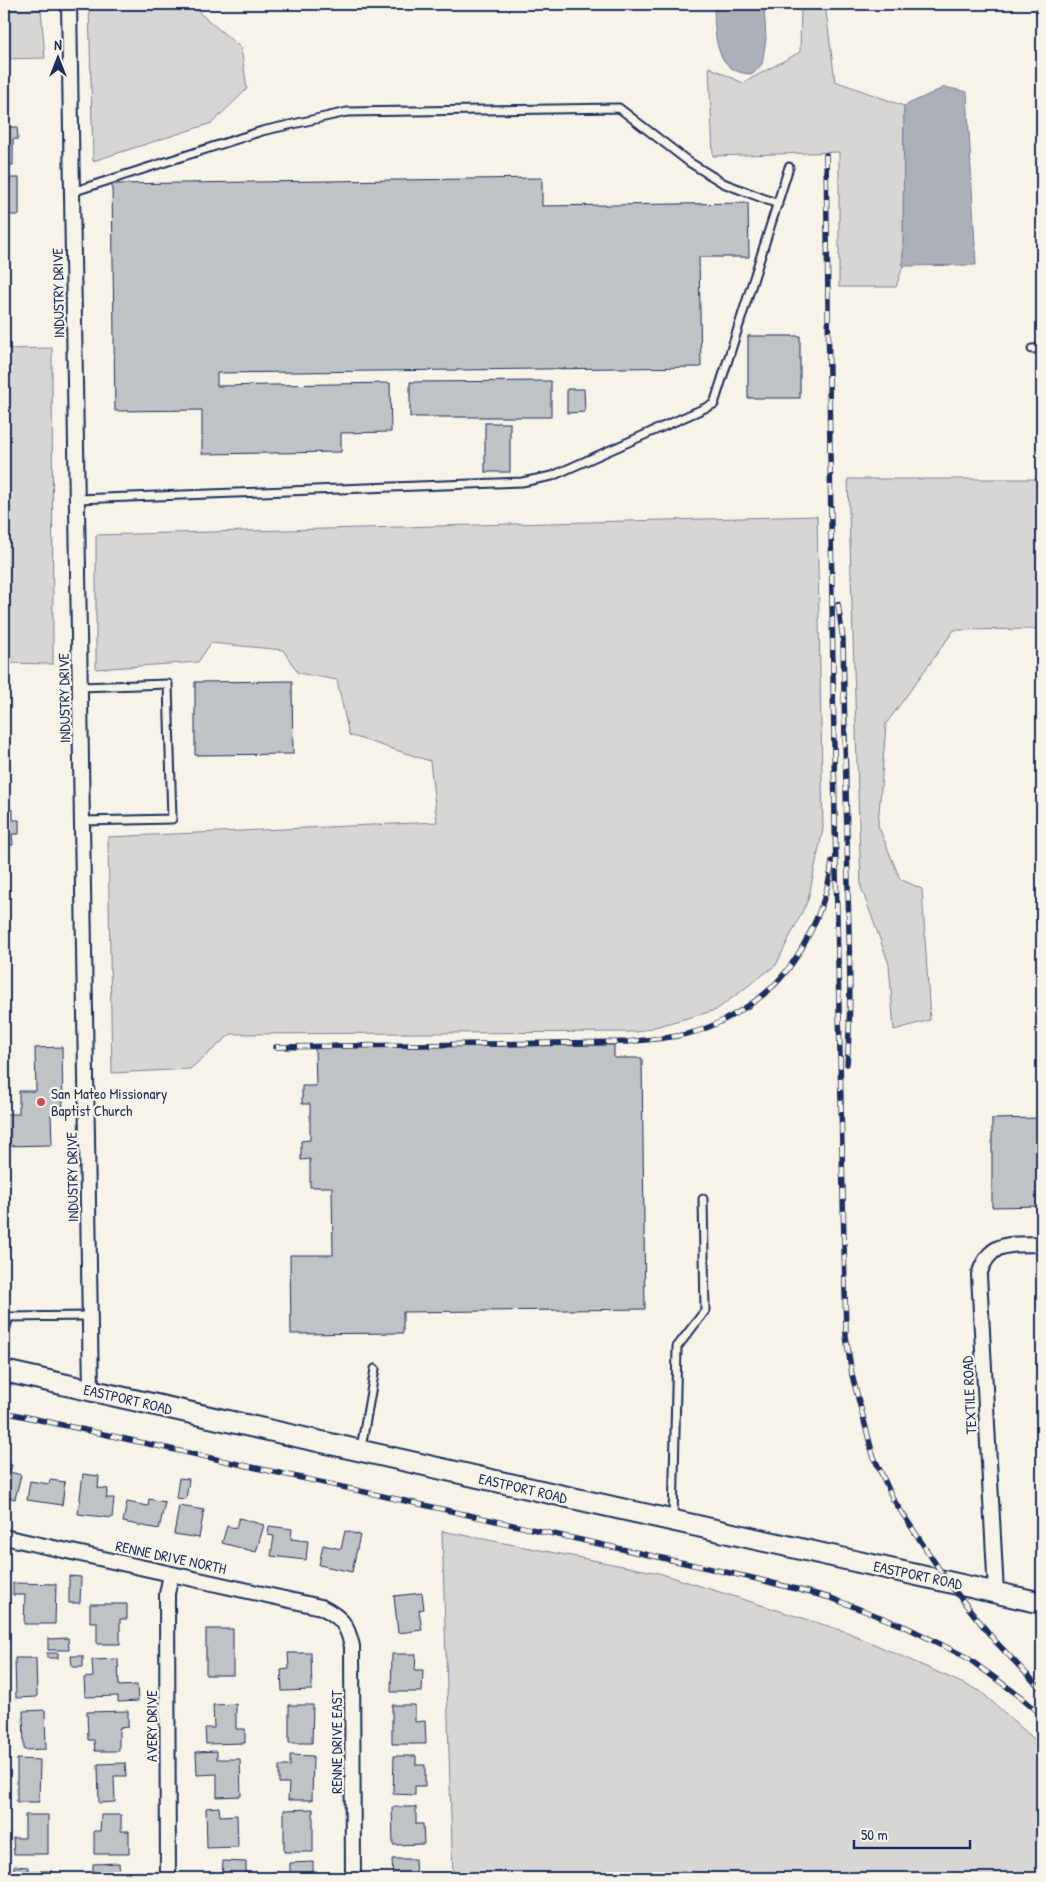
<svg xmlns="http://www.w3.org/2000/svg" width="1046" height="1882" viewBox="0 0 1046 1882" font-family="'Patrick Hand',sans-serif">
<rect width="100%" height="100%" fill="#f7f3e8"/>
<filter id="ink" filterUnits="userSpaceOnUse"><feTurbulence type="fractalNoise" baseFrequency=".02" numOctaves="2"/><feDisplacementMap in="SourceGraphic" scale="10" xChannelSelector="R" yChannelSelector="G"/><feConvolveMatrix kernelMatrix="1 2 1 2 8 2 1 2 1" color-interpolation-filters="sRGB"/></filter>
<g filter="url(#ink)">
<!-- green -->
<g fill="#d7d6d4" stroke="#798299">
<path d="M89,4h100l52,44 6,41 -35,34 -119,38z"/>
<path d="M801,4h24l10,77 69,25 -1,160 -7,21h-57v-135l-126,4 -4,-89 34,16 57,-31z"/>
<path d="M41,9l4,49 -41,1v-49z"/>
<path d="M52,348l1,316 -49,-1v-314z"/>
<path d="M848,479h194v150l-88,1 -68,94 -8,101 22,54 22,10 8,131 -36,10 -5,-66 -28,-77z"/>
<path d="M817,516l6,313 -15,71 -32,65 -60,45 -79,22 -406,2 -41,35 -78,4 -4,-236 329,-15 -7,-61 -81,-26 -12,-55 -39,-7 -15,-23 -72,-7 -13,19 -102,7v-134z"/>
<path d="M442,1531l217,42 188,59 133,59 62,55v132h-589z"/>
</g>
<!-- water -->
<g fill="#acb0b9" stroke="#727c95">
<path d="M714,4h50l2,35 -4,25 -9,10c-40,0 -38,-41 -39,-70z"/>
<path d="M945,87l22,5 9,173 -73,1 1,-160z"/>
</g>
<!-- building -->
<g fill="#c0c3c5" stroke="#1b2f5e">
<path d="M4,127h13l1,12h-5v26h-9z"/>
<rect x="4" y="178" width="15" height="37"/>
<path d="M542,178v28l206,-3 1,54h-50l2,110 -484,6v13l173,-3 1,49 -50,1v19l-139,2v-44l-87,1 -3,-227z"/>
<rect x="748" y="336" width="52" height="62"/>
<path d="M551,381v36h-141v-35z"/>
<path d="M567,389h17l1,23 -18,1z"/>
<rect x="485" y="423" width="25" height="49"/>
<path d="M292,681l1,73 -98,1v-73z"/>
<path d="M13,810v10h6v14h-7l1,11h-9v-34z"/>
<path d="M4,863h2l1,35h-3z"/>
<rect x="4" y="914" width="3" height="26"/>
<path d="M614,1045v13h28l3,251 -242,3v21l-112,1 -1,-79h43l-1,-68h-22v-28l-9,1v-19l9,-1v-36h-8v-18h14l-1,-38z"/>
<path d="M62,1047l1,67h-12l1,31 -48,1v-32h15v-23h17l-1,-43z"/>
<path d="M1042,1118v88l-50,1v-88z"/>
<path d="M4,1463l8,2 -2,7 11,3 -6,24 -11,-3z"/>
<path d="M83,1474l16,2 -1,12 10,1 -2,9h8l-2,20 -34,-4z"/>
<path d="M179,1478l10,1 -3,20 -10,-1z"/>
<path d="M50,1480l15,2 -3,23 -35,-5 3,-19 19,3z"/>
<path d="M149,1499l16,3 -6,27 -36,-7 4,-20 21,4z"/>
<path d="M179,1506l25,4 -5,28 -25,-4z"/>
<path d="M239,1518l25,7 -8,27 -34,-9 5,-17 9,2z"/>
<path d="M269,1526l23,3 -1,10 17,2 -2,19 -35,-4 3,-20 -6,-1z"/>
<path d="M345,1531l15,4 -8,37 -33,-7 4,-20 18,4z"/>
<path d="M69,1576l12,1 -1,26h-11z"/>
<path d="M13,1583l43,1 -1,40h-31l1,-29h-12z"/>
<path d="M422,1593l2,16 -5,1 3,20 -24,3 -4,-37z"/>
<path d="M90,1604h37v15h-7v25h-23v-22h-7z"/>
<rect x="206" y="1629" width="27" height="46"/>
<path d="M68,1638l1,12h-21v-11z"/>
<rect x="47" y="1653" width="11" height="5"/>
<path d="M288,1653h23l1,37 -30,1 -1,-21 8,-1z"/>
<path d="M392,1654h24l-1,16h8l-1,22h-31z"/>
<path d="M71,1656h12v11h-11z"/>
<path d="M15,1658h21l1,39 -21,1z"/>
<path d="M118,1659l1,27 18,-1 1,16 -20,1v-6l-33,1 -1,-19 9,-1 -1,-17z"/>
<path d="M236,1704v25h9v14l-39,1 -1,-16h9l-1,-23z"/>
<path d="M289,1705h24l-1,38h-23z"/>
<path d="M392,1705h23v17l10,-1 1,23h-34z"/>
<path d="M45,1710l1,39 -22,1 -1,-39z"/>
<path d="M128,1711v16l-9,1v23h-24l-1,-11h-6l-1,-28z"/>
<path d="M217,1751v8h23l1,37 -24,1v-23l-20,1 -1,-23z"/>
<path d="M290,1755l23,1 -1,44h-24l1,-17h-10v-17h11z"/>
<path d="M394,1756h22v9h9v21h-10v9l-22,-1z"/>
<path d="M17,1759l23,1 -1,42h-22z"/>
<path d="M125,1763l1,13h-12l1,26 -16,1 -1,-39z"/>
<path d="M219,1807l1,9 17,-1 1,32 -31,1 -1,-40z"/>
<path d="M392,1807h24v17h7l1,20 -31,1z"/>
<path d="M313,1809v43h-29v-42z"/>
<path d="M25,1815h23v39h-34l-1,-16h12z"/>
<path d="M101,1815h20v16h8v23h-35v-23h6z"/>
<path d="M392,1859h23l1,19h-23z"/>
<path d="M223,1861l23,1v16h-24z"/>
<path d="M313,1862v16h-23v-15z"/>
<path d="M119,1863l1,15h-27v-14z"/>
<path d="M14,1866l14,1v4h24v7h-38z"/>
</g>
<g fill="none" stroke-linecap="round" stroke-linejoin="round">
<!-- lane casing -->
<g stroke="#1b2f5e" stroke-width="11">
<g id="lane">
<path d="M72,192l190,-61 85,-19 272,-4 70,54 34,21 55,21"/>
<path d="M1032,349l10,-1"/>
<path d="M77,499l445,-17 30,-6 162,-72 75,-237"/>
<path d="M80,687l88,-3 4,135 -89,2"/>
<path d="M4,1317l87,-1"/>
<path d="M4,1333l5,-16"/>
<path d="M361,1448l14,-79"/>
<path d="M673,1519l4,-172 28,-36 -2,-112"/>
</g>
</g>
<!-- street casing -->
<g stroke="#1b2f5e" stroke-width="18">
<g id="street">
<path d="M69,4l22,1387"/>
<path d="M4,1537l317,70c20,10 26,17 31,39l1,232"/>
<path d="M996,1593l-17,-318c11,-36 32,-30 63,-31"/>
<path d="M168,1878l-1,-284 4,-20"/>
</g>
</g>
<!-- secondary casing -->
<g stroke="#1b2f5e" stroke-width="24">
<path id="secondary" d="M4,1371l1038,232"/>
</g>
<!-- lane -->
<use href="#lane" stroke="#f7f3e8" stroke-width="7"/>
<!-- street -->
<use href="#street" stroke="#f7f3e8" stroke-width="14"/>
<!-- secondary -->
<use href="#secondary" stroke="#f7f3e8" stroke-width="20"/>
<!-- rail casing -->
<g stroke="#1b2f5e" stroke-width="5.5">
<g id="rail">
<path d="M826,155l9,666 11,515 6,39 21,80 20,44 54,82 48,60 47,49"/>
<path d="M838,604l5,35c1,83 3,165 5,247 1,59 4,119 -1,178"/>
<path d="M276,1047l350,-5c25,-3 51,-4 75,-12 21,-7 53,-26 69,-41 31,-28 58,-86 62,-128"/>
<path d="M4,1412l753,167 74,19 75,29 60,30 55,40 21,18"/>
</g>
</g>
<!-- rail -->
<use href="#rail" stroke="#f7f3e8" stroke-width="4" stroke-dasharray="11" stroke-linecap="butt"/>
</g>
</g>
<!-- markers -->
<circle fill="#d1495b" stroke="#f7f3e8" stroke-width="2" cx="41" cy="1102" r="5"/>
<g text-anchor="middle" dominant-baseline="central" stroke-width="4.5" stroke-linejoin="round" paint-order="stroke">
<!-- street labels -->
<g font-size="15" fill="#1b2f5e" stroke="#f7f3e8">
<text transform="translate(58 293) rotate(-91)">INDUSTRY DRIVE</text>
<text transform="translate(64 698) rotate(-91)">INDUSTRY DRIVE</text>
<text transform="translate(72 1177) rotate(-91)">INDUSTRY DRIVE</text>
<text transform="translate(969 1395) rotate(-93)">TEXTILE ROAD</text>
<text transform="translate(128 1399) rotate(13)">EASTPORT ROAD</text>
<text transform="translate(523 1488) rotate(13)">EASTPORT ROAD</text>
<text transform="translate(171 1557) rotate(12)">RENNE DRIVE NORTH</text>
<text transform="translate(918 1575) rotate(12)">EASTPORT ROAD</text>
<text transform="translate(151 1726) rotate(-90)">AVERY DRIVE</text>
<text transform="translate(336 1742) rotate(-90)">RENNE DRIVE EAST</text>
</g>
<!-- poi labels -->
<g font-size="15" fill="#1b2f5e" stroke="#f7f3e8" text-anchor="start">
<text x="51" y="1093">San Mateo Missionary<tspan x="51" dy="17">Baptist Church</tspan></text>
</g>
</g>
<!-- margin -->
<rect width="1046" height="1882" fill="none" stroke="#f7f3e8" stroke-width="20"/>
<rect x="10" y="10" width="1026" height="1862" fill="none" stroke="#1b2f5e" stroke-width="2" filter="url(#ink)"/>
<!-- north arrow -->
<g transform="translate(58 58)" stroke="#f7f3e8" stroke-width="4" paint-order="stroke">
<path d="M0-4L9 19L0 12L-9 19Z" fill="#1b2f5e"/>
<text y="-8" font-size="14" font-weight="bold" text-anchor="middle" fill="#1b2f5e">N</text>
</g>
<!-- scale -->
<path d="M854 1840v8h116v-8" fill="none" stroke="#1b2f5e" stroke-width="2.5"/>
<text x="861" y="1840" font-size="15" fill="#1b2f5e" stroke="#f7f3e8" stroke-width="4" paint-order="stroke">50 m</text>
</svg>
